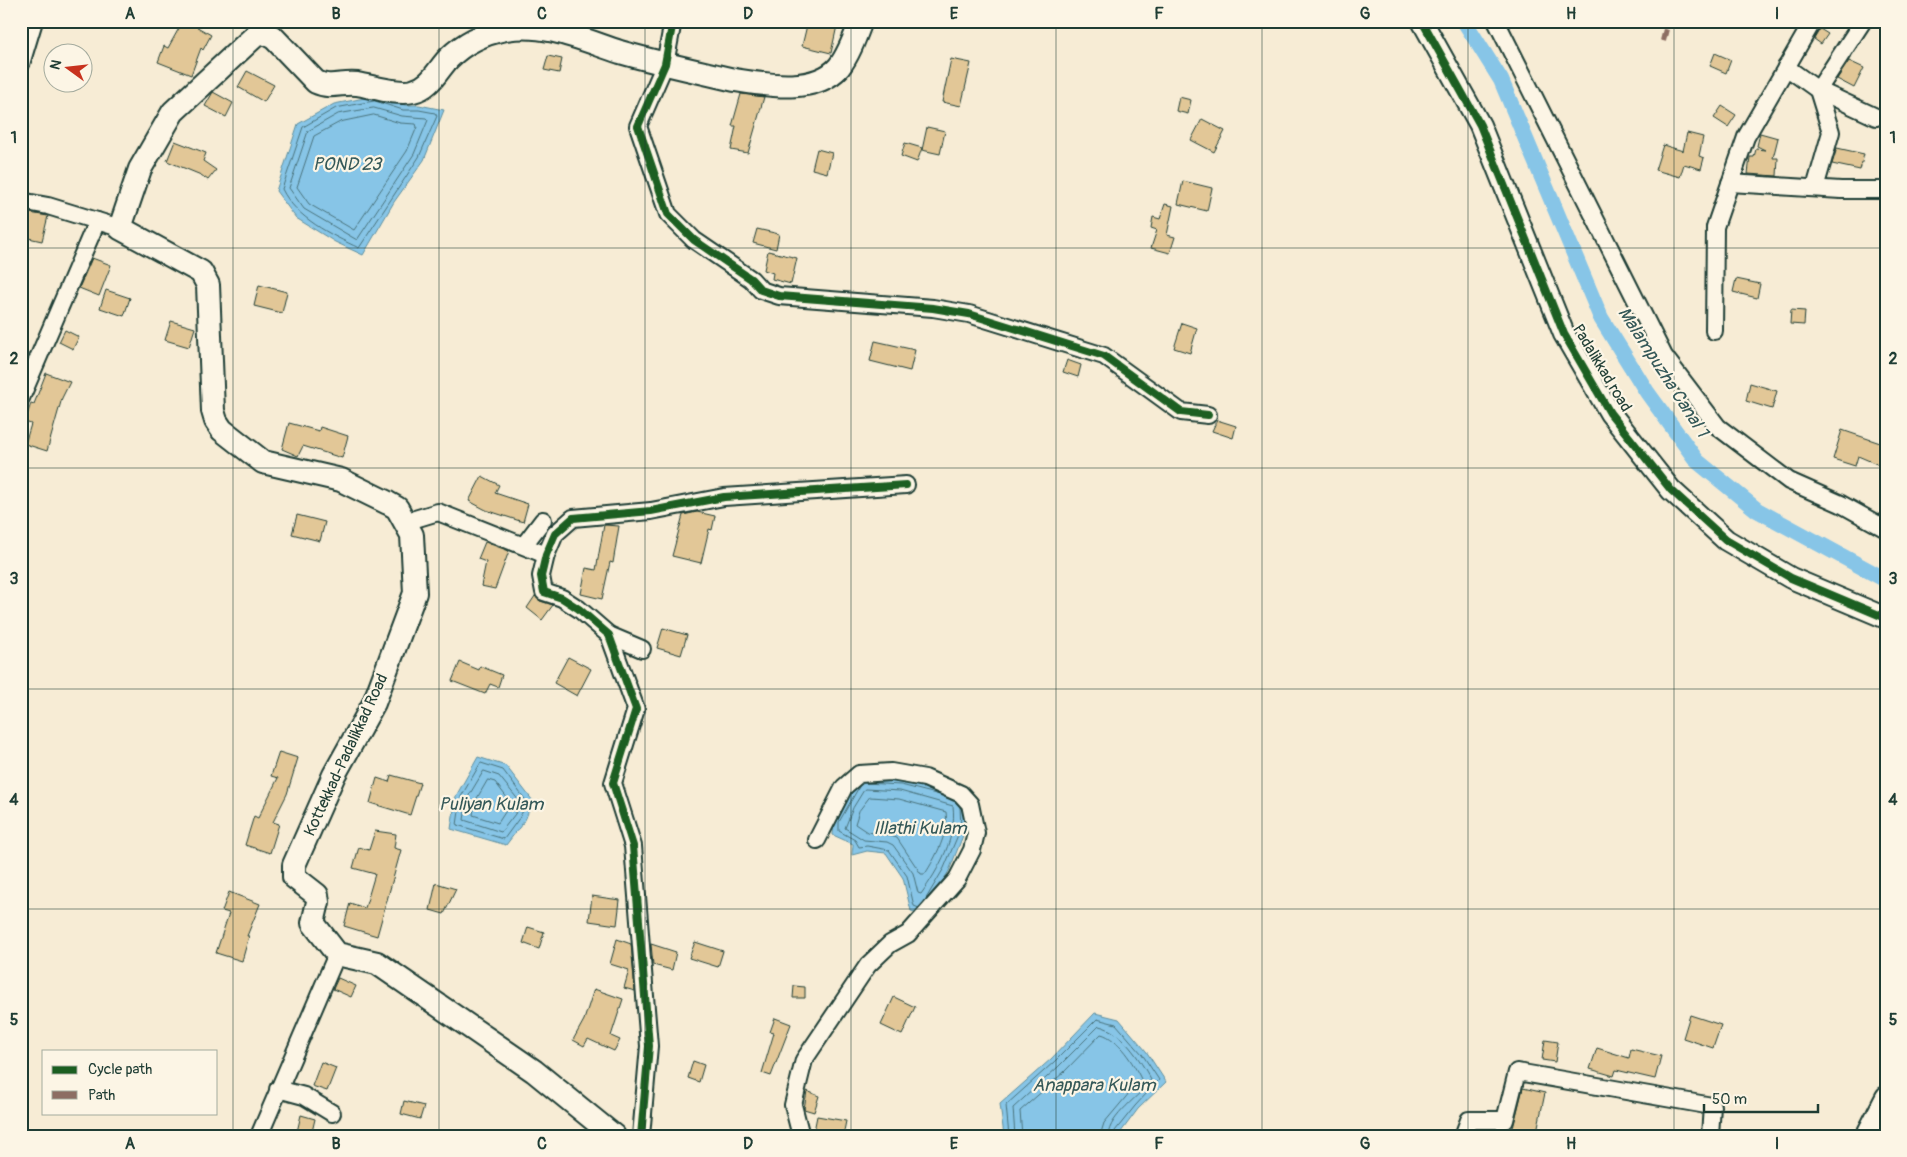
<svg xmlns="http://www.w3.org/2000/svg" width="1907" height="1157" viewBox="0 0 1907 1157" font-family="Pangolin,sans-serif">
<rect width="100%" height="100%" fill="#f7ecd5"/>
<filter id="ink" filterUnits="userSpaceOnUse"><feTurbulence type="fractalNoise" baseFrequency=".02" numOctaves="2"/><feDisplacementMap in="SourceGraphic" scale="10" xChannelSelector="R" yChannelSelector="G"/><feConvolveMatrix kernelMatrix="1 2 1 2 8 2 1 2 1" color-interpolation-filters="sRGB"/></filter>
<g filter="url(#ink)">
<!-- water -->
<g fill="#87c5e7" stroke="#5d8f9f">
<path d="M375,96l30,9h14l25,5 -20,50 -30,42 -31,53 -28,-13 -39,-24 -20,-27 22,-67 36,-20z"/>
<path d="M478,757l28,9 27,35 -8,19 -19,25 -55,-16 5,-33z"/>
<path d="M859,777l43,3 62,17 2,31 -17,43 -26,43 -12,-3 -8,-33 -17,-25 -19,-2 -15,4 1,-11 -20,-9 1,-14z"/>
<path d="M1095,1013l24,6 27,32 20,31 -28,27 -20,27h-114l-4,-32 51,-45z"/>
</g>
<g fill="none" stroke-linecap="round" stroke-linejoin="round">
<!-- shore -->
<g stroke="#49737c" stroke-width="1">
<path d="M375,101l28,9h16l16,3 2,3 -18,41 -60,91c-28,-13 -63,-30 -77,-59l21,-62 33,-19z"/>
<path d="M374,108l28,8 24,2 2,2 -14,34 -57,86 -53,-31 -15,-21 19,-57 30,-17z"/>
<path d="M374,115l26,8 16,1 1,3 -10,24 -53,79 -45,-26 -12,-17 17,-51 26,-14z"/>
<path d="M481,763l22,7 24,32 -7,15 -16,22 -47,-14 4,-28z"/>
<path d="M484,771l15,5 21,26 -5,12 -14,18 -37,-12 3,-21z"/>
<path d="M488,780l7,2 16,21 -13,20 -25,-8 2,-13z"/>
<path d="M865,783l36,2 39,10"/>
<path d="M859,787l-20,35v9l16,9 4,7 8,-1 22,4 18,26 7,30 5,2"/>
<path d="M865,789l35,2 53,15c4,31 -14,63 -32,88l-3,-1 -5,-20 -20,-28 -6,-3 -23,-2 -19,-12 8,-20z"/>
<path d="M870,797l29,2 47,13c3,20 -10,45 -21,62h-4l-24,-36 -9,-3 -21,-3 -12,-8 4,-13z"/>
<path d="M924,902l20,-34 17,-40 -1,-21"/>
<path d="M1009,1136l-3,-31 48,-43 43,-43 19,5 26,30 17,26 -24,26 -20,25 -1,5"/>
<path d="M1015,1136l-2,-28 45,-41 41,-41c23,5 41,33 52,54 -10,16 -42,35 -43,56"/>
<path d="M1022,1136l-2,-25 44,-39 37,-38c17,4 33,30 40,45l-37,44 -4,13"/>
</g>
<!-- canal -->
<path stroke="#87c5e7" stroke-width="16" d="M1464,21l37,59 100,238 46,74 50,69 60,49 129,70"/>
</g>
<!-- building -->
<g fill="#e2c797" stroke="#1f3d34">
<path d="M183,21h4l24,14 -8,15 -2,-2 -10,27 -33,-13 6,-16 4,2z"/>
<path d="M808,21h30l-7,32 -29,-7z"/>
<path d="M1820,29l8,5 -7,10 -7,-5z"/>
<path d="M1715,53l16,7 -5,13 -16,-7z"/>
<path d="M548,56l14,3 -3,14 -15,-3z"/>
<path d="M951,59l20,4 -10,43 -19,-4z"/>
<path d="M1849,61l15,7 -10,20 -17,-9z"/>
<path d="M247,71l27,14 -10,17 -26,-15z"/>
<path d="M213,92l20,11 -7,14 -21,-11z"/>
<path d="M741,94l23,3 -16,56 -17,-3 5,-24h-4z"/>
<path d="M1179,97l12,3 -3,14 -12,-3z"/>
<path d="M1722,106l14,9 -8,12 -14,-9z"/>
<path d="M1202,119l23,12 -11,21 -23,-12z"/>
<path d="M927,127l18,4 -5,23 -18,-4z"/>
<path d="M1687,133l16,4 -4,19 5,2 -3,11 -17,-5 -4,13 -25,-7 8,-25 20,6z"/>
<path d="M1760,133l18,5 -5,20h5l-1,18 -29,-2 2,-17h4l2,-8 9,1 -8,-4z"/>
<path d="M175,141l31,12 -3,8 13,9 -8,10 -7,-5 -34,-14z"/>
<path d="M905,143l17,5 -5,14 -16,-6z"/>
<path d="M1837,148l27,6 -4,16 -28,-6z"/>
<path d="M817,149l15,4 -5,20 -15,-4z"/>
<path d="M1183,181l29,7 -5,23 -29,-7z"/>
<path d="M1165,204l8,2 -6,29 8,2 -5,16 -19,-5 6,-18 -6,-2 2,-11 7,2z"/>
<path d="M29,213l19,3 -6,25 -18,-4z"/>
<path d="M757,229l22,5 -3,15 -23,-6z"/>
<path d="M768,251l29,7 -6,26 -19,-5 1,-6 -9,-3z"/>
<path d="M92,258l19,7 -12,31 -20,-8z"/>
<path d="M1736,279l24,5 -3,14 -24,-6z"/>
<path d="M259,285l28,7 -5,21 -28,-7z"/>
<path d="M106,290l24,8 -6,18 -24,-8z"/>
<path d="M1791,310l14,1 -1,14 -14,-1z"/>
<path d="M171,321l24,7 -6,19 -24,-7z"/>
<path d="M1182,323l15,5 -7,25 -16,-5z"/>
<path d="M65,330l14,7 -6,12 -14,-7z"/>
<path d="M875,341l40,9 -5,21 -40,-10z"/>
<path d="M1067,360l14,5 -3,12 -15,-5z"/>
<path d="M46,373l24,9 -8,16 -15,53 -22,-7 6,-20 -6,-2 6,-19 3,1z"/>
<path d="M1750,383l27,8 -5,18 -26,-8z"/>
<path d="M1217,420l19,6 -3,12 -21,-7z"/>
<path d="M289,423l30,8 1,-4 28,9 -6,22 -39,-12 -5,10 -16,-7z"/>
<path d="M1842,430l44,15v23l-28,-12 -3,10 -22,-7z"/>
<path d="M482,476l17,9 -4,8 33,11 -5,18 -37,-12 -17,-9z"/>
<path d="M697,512l18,4 -3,14 -3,-1 -8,34 -29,-7 11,-41z"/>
<path d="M297,515l28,7 -5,19 -28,-7z"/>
<path d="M604,525l15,1 -6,37 -3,-1 -8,37 -21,-5 5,-26 10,2z"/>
<path d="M485,542l24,9 -14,38 -14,-3 5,-24 -8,-3z"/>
<path d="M535,596l5,5 13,4 -11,15 -15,-12z"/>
<path d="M663,628l24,7 -6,20 -24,-7z"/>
<path d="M568,657l23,12 -14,27 -23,-13z"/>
<path d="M460,662l19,8 1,-4 22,9 -4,12 -8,-3 -5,10 -33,-13z"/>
<path d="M279,752l19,6 -11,36 -14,28 6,2 -9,29 -25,-8 9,-29 4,2 20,-40 -7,-2z"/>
<path d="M391,775l29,8 -10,32 -40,-12 7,-25 12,4z"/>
<path d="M375,831l21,3 -2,14 7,2 -24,86 -33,-10 6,-23 15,5 10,-34 -22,-6 6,-21 10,3z"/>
<path d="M436,883l20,6 -12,25 -14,-4z"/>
<path d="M229,892l31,12 -13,32h2l-7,25 -26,-8 13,-40 -7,-2z"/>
<path d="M592,896l28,4 -3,25 -28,-4z"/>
<path d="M528,927l16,5 -5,17 -16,-6z"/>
<path d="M617,939l14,5 4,47 -11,-3 5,-18 -19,-6z"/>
<path d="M695,942l28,9 -5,16 -29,-9z"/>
<path d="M651,944l25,8 -4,18 -19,-5z"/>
<path d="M338,978l18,8 -5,11 -18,-8z"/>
<path d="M794,986l11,1v11h-12z"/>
<path d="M594,989l29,10 -12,37 9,4 -6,11 -26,-12 -4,7 -11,-6 11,-20z"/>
<path d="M894,997l21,10 -13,28 -21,-10z"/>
<path d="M1690,1015l31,10 -8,23 -30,-10z"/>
<path d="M775,1018l16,6 -20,52 -9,-3 12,-40 -4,-1z"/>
<path d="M1545,1040l13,2 -3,20 -13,-2z"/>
<path d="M1597,1048l32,10 2,-9 30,7 -6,23 -39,-9 -2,6 -24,-7z"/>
<path d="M693,1061l11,4 -5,17 -11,-4z"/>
<path d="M321,1062l15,6 -9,23 -15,-5z"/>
<path d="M1523,1088l22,5 -9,43h-25z"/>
<path d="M807,1091l12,5 -5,16 -10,-3z"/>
<path d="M404,1101l20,5 -4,13 -19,-5z"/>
<path d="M301,1115l14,4 -4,17h-15z"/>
<path d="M817,1116l29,5 -3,15h-30z"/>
</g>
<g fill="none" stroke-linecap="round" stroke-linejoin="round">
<!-- minor casing -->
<g stroke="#1f3d34" stroke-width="20">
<g id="minor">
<path d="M673,21l-8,43 -27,62 30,88 26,26 57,39 10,11 18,6 154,12 36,6 135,42 77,56 27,3"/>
<path d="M1496,21l168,335 54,71 71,54 52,23 45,25"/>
<path d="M572,34l5,-13"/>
<path d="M21,64l13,-43"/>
<path d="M1786,67l32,23 58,27"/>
<path d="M1730,183l111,7h45"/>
<path d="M1815,188l16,-56 -13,-42 45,-69"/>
<path d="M21,201l27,5 72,22"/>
<path d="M1714,331l1,-104 31,-90 67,-116"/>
<path d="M21,398l76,-177"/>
<path d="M405,522l33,-10 108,43"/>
<path d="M524,545l19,-25"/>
<path d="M609,635l33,14"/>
<path d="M278,1089l26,7 28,17"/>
<path d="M259,1136l78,-182"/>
<path d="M641,1136l8,-90 -16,-200 -20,-63 23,-74 -27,-74 -30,-26 -17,-11 -18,-6 -3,-16 5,-21 9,-21 18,-16 78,-7 73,-14 182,-12"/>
<path d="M801,1136l-8,-31 11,-45 64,-95 22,-21 18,-10 49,-55 15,-29 4,-17 -6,-29 -9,-10 -36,-16 -34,-6 -32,2 -15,13 -27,53"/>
<path d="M1463,1136l6,-16h36l12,-48 195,34 -2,30"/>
</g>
</g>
<!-- tertiary casing -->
<g stroke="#1f3d34" stroke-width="24">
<g id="tertiary">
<path d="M1422,21l58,104 84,209 46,79 61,77 55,50 65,38 95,40"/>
<path d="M1866,1136l20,-39"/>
</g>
</g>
<!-- secondary casing -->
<g stroke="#1f3d34" stroke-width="26">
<path id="secondary" d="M614,1136l-80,-65 -157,-108 -40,-9 -24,-31 5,-21 -1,-7 -23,-18v-12l40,-90 40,-72 41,-110 -3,-58 -15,-27 -9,-5 -47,-23 -78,-18 -41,-32 -6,-9 -3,-10 -5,-126 -7,-13 -81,-44 20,-59 33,-57 84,-78 6,-2 11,6 42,44c15,7 26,0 41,2 17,3 40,11 56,7 18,-4 25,-22 36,-33 15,-15 36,-25 57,-29 40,-7 77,11 114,23 38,11 76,19 115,28 31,5 80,14 104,-13 10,-13 16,-30 22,-46"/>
</g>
<!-- minor -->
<use href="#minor" stroke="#fcf5e5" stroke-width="16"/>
<!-- tertiary -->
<use href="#tertiary" stroke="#fcf5e5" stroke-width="20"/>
<!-- secondary -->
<use href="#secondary" stroke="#fcf5e5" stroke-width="22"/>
<!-- quiet -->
<path stroke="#8d6e63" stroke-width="6" stroke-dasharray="12 6" stroke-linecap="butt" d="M1663,41l5,-20"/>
<!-- cycleway casing -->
<g stroke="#fcf5e5" stroke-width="11">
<g id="cycleway">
<path d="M673,21l-8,43 -27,62 30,88 26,26 57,39 10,11 18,6 154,12 36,6 135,42 77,56 27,3"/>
<path d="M1422,21l58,104 84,209 46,79 61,77 55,50 65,38 95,40"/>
<path d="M641,1136l8,-90 -16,-200 -20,-63 23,-74 -27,-74 -30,-26 -17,-11 -18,-6 -3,-16 5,-21 9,-21 18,-16 78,-7 73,-14 182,-12"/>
</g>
</g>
<!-- cycleway -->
<use href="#cycleway" stroke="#1b5e20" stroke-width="8"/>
</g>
</g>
<!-- grid -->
<path fill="none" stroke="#1f3d34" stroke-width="1" stroke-opacity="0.55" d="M233,21v1115M439,21v1115M645,21v1115M851,21v1115M1056,21v1115M1262,21v1115M1468,21v1115M1674,21v1115M21,248h1865M21,468h1865M21,689h1865M21,909h1865"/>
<g text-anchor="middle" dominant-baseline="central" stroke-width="4.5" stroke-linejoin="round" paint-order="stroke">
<!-- street labels -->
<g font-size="16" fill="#1f3d34" stroke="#fcf5e5">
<text transform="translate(1602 368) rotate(59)">Padalikkad road</text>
<text transform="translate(346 755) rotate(-65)">Kottekkad-Padalikkad Road</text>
</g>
<!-- water labels -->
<g font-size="18" font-style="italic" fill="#345858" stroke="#fcf5e5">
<text x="347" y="164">POND 23</text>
<text transform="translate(1663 372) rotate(57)">Malampuzha Canal 1</text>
<text x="491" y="804">Puliyan Kulam</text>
<text x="920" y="828">Illathi Kulam</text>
<text x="1094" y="1085">Anappara Kulam</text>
</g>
</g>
<!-- margin -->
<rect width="1907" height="1157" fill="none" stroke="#fcf5e5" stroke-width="55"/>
<!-- legend -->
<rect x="42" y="1050" width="175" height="65" fill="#fcf5e5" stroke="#a4ab9e"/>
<rect x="52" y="1066" width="25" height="8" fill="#1b5e20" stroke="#a4ab9e"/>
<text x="88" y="1074" font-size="15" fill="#1f3d34">Cycle path</text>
<rect x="52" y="1091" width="25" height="8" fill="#8d6e63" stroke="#a4ab9e"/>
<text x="88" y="1100" font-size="15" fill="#1f3d34">Path</text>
<!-- north arrow -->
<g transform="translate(68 68) rotate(285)"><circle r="24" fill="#fcf5e5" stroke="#a4ab9e"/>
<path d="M0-4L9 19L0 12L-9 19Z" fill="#c8321e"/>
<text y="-8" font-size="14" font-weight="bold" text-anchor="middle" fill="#1f3d34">N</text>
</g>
<!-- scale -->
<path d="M1704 1104v8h114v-8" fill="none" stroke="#1f3d34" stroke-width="2.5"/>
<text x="1712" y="1104" font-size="15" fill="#1f3d34" stroke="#fcf5e5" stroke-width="4" paint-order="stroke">50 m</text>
<rect x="28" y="28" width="1852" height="1102" fill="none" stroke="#1f3d34" stroke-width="2"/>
<g font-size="16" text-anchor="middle" font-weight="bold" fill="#1f3d34">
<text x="130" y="19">A</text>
<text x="336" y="19">B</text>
<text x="542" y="19">C</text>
<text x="748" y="19">D</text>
<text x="954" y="19">E</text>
<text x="1159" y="19">F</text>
<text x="1365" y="19">G</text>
<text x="1571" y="19">H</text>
<text x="1777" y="19">I</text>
<text x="14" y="143">1</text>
<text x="1893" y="143">1</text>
<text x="14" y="364">2</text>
<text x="1893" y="364">2</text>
<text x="14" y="584">3</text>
<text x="1893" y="584">3</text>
<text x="14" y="805">4</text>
<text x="1893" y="805">4</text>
<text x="14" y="1025">5</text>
<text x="1893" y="1025">5</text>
<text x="130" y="1149">A</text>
<text x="336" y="1149">B</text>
<text x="542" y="1149">C</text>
<text x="748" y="1149">D</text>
<text x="954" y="1149">E</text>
<text x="1159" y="1149">F</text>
<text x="1365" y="1149">G</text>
<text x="1571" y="1149">H</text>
<text x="1777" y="1149">I</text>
</g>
</svg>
